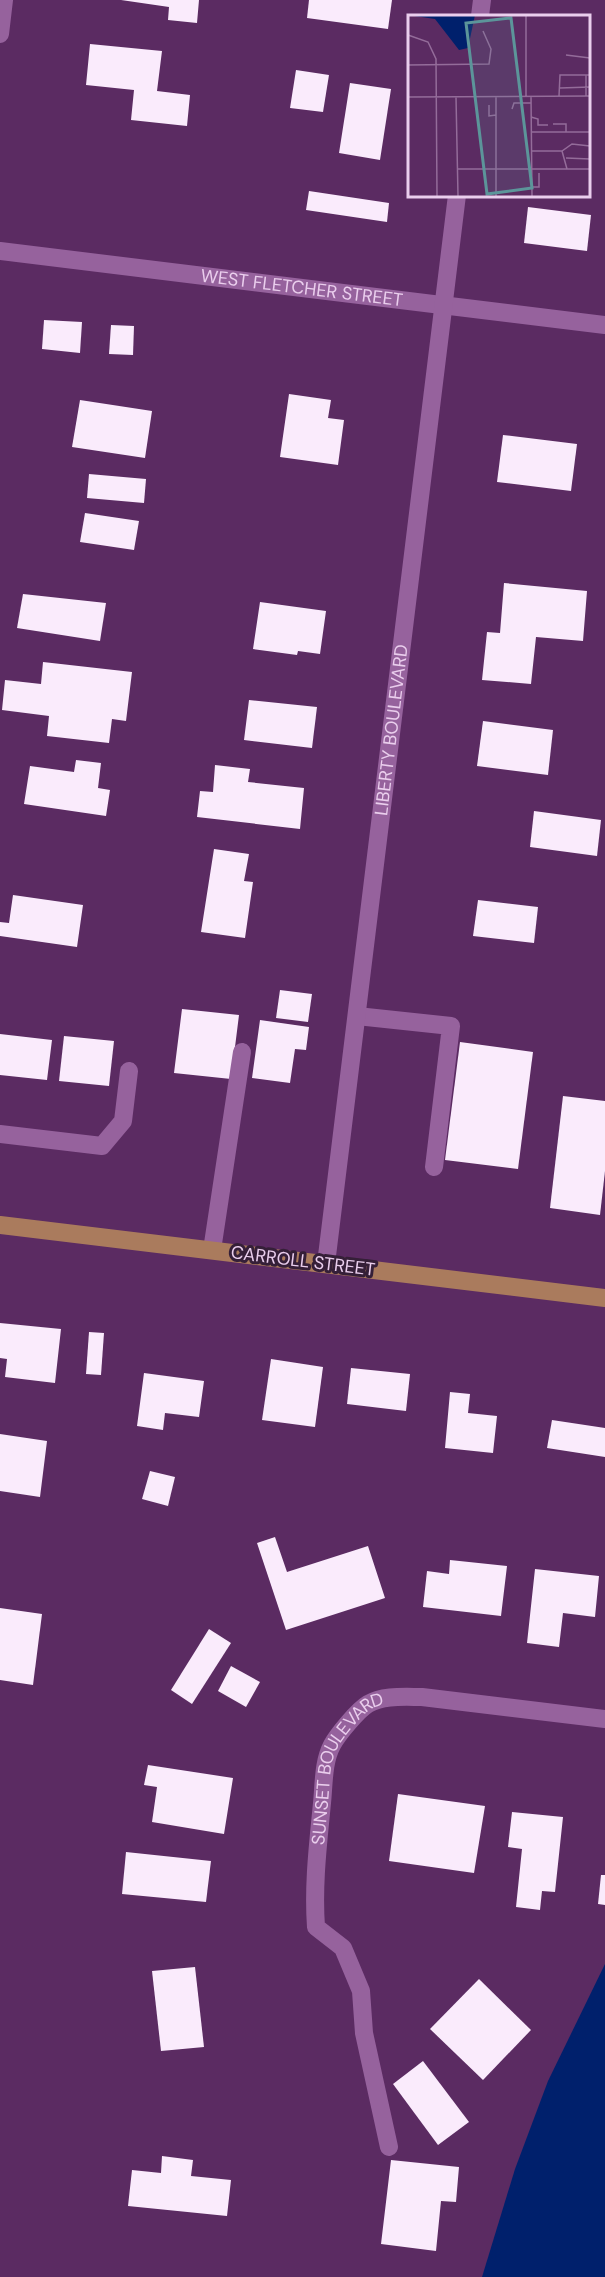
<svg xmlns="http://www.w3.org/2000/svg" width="605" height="2277" viewBox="0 0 605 2277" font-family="'DM Sans',sans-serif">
<rect width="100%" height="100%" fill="#5b2b62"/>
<!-- water -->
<path fill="#00206c" d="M605,1964v313h-123l33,-108 33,-88z"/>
<!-- building -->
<g fill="#faebfc">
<path d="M121,0h78l-2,23 -29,-3 1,-13z"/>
<path d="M309,0h83l-4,29 -81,-11z"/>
<path d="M90,44l72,7 -5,40 33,4 -3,31 -56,-6 3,-30 -48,-5z"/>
<path d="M296,70l33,5 -6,37 -33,-4z"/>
<path d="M350,83l41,6 -11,71 -41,-7z"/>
<path d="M309,191l80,12 -2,19 -81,-12z"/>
<path d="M528,207l63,8 -4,36 -63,-8z"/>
<path d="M44,320l38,2 -2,31 -38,-4z"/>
<path d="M111,325l23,1 -1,29 -24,-1z"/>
<path d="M289,394l42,6 -3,18 16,2 -6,45 -58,-8z"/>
<path d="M80,400l72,11 -7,47 -73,-11z"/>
<path d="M503,435l74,9 -6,47 -74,-9z"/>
<path d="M89,474l57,5 -2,24 -57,-5z"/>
<path d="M85,513l54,8 -5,29 -54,-8z"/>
<path d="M504,583l83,8 -4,50 -47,-4 -5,47 -49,-4 5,-48 13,1z"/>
<path d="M23,594l83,9 -6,38 -83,-13z"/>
<path d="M260,602l66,9 -6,43 -22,-3 -1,4 -44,-6z"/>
<path d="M43,662l89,10 -6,49 -14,-2 -3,24 -62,-7 2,-20 -47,-6 3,-30 36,4z"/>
<path d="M249,700l68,7 -5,41 -68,-8z"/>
<path d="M483,721l70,9 -5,45 -71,-9z"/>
<path d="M76,760l25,3 -3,25 12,2 -4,26 -82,-12 6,-38 44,6z"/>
<path d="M215,765l35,4 -2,13 56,6 -4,41 -103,-12 3,-26 13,1z"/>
<path d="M534,811l67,9 -4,36 -67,-9z"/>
<path d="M214,849l35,5 -5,27 9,1 -8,56 -44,-6z"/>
<path d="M13,895l70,10 -6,42 -77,-11v-14l9,1z"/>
<path d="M478,900l60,7 -4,36 -61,-7z"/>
<path d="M280,990l32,4 -4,28 -32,-4z"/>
<path d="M182,1009l57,6 -8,64 -57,-6z"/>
<path d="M260,1020l49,7 -3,23 -11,-1 -5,34 -38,-5z"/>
<path d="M0,1034l52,6 -5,40 -47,-5z"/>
<path d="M64,1036l50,5 -5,45 -50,-5z"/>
<path d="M460,1042l73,10 -15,117 -73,-9z"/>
<path d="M563,1096l42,5v70l-5,44 -50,-7z"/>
<path d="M0,1323l61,6 -6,54 -50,-6 2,-18 -7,-1z"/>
<path d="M89,1332l15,1 -3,42 -15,-1z"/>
<path d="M271,1359l52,8 -8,60 -53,-7z"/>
<path d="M351,1368l59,6 -4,37 -59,-7z"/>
<path d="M144,1373l60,8 -5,36 -34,-4 -2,17 -26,-4z"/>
<path d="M450,1392l20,2 -2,19 29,3 -4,37 -48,-5z"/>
<path d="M552,1420l53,8v29l-58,-9z"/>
<path d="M0,1434l47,7 -7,56 -40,-6z"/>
<path d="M150,1471l25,6 -7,29 -26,-7z"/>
<path d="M275,1537l12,35 81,-26 17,52 -99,32 -29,-87z"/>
<path d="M450,1560l57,6 -6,50 -78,-9 4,-36 22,3z"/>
<path d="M535,1569l64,7 -4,41 -32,-4 -4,34 -32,-4z"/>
<path d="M0,1608l42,6 -9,71 -33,-5z"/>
<path d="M209,1629l22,14 -39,61 -21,-14z"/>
<path d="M231,1666l29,16 -14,25 -28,-16z"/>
<path d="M148,1765l85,13 -9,56 -72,-12 5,-35 -13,-2z"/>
<path d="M398,1794l87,12 -11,67 -85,-12z"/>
<path d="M512,1812l51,5 -8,75 -13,-1 -2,19 -24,-3 6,-58 -14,-2z"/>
<path d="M126,1852l85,9 -5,41 -84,-8z"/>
<path d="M601,1875h4v30l-7,-1z"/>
<path d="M195,1967l9,80 -43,4 -9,-80z"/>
<path d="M479,1979l52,51 -48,50 -53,-51z"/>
<path d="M423,2061l46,61 -31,23 -45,-61z"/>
<path d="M162,2156l31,4 -2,16 40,4 -4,36 -99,-10 4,-36 29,3z"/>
<path d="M391,2160l68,7 -3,35 -15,-1 -5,50 -55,-7z"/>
</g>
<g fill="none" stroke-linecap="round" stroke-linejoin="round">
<!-- minor -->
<g stroke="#96629d" stroke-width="18">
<path d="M480,16l2,-16"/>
<path d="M0,34l4,-34"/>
<path id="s1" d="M0,251l605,74"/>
<path d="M357,1016l94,10 -17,141"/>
<path d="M0,1134l102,12 21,-25 6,-50"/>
<path d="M212,1250l30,-198"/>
<path id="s2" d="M326,1264l131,-1069"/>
<path id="s3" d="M389,2147l-25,-114 -3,-42 -18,-43 -27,-21c-3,-42 2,-82 6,-124 2,-19 1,-41 10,-58 6,-11 26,-35 36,-41 15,-9 37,-7 54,-7l183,22"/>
</g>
<!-- major -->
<path stroke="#aa7b5d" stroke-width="18" d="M0,1225l605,73"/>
</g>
<g text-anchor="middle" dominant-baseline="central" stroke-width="6" stroke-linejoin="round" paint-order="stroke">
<!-- street labels -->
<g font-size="18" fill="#eaceed" stroke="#351f38">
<text stroke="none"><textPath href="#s1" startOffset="304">WEST FLETCHER STREET</textPath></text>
<text stroke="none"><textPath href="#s2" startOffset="538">LIBERTY BOULEVARD</textPath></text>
<text transform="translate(303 1261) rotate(7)">CARROLL STREET</text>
<text stroke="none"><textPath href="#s3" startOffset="408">SUNSET BOULEVARD</textPath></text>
</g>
</g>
<!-- overview -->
<g transform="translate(408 15)">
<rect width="182" height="182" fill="#5b2b62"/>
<path d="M0,0h67l-7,33 -9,2 -24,-31z" fill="#00206c"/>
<path fill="none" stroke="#946c9a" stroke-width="1.5" d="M118,0v81M0,20l20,7 8,17 1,137M158,40l24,3M0,50l81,-1 2,-15 -8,-18M178,60v21M152,73l30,-1M123,81l1,100M151,81l1,-21h30M0,82l182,-1M48,82l2,99M81,90v11l7,-1M104,94l2,-6h17M123,102l7,2v6h10M145,109h13v8M124,117h58M123,136h31l10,-7 18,2M154,136l5,18M158,143l24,1M49,154h133M124,172h7v-14M88,181v-99"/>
<path fill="#5c959a" fill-opacity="0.15" stroke="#5c959a" stroke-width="3" d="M103,3l21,170 -45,6 -21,-171z"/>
<rect width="182" height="182" fill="none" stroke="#eaceed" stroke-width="3"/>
</g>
</svg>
